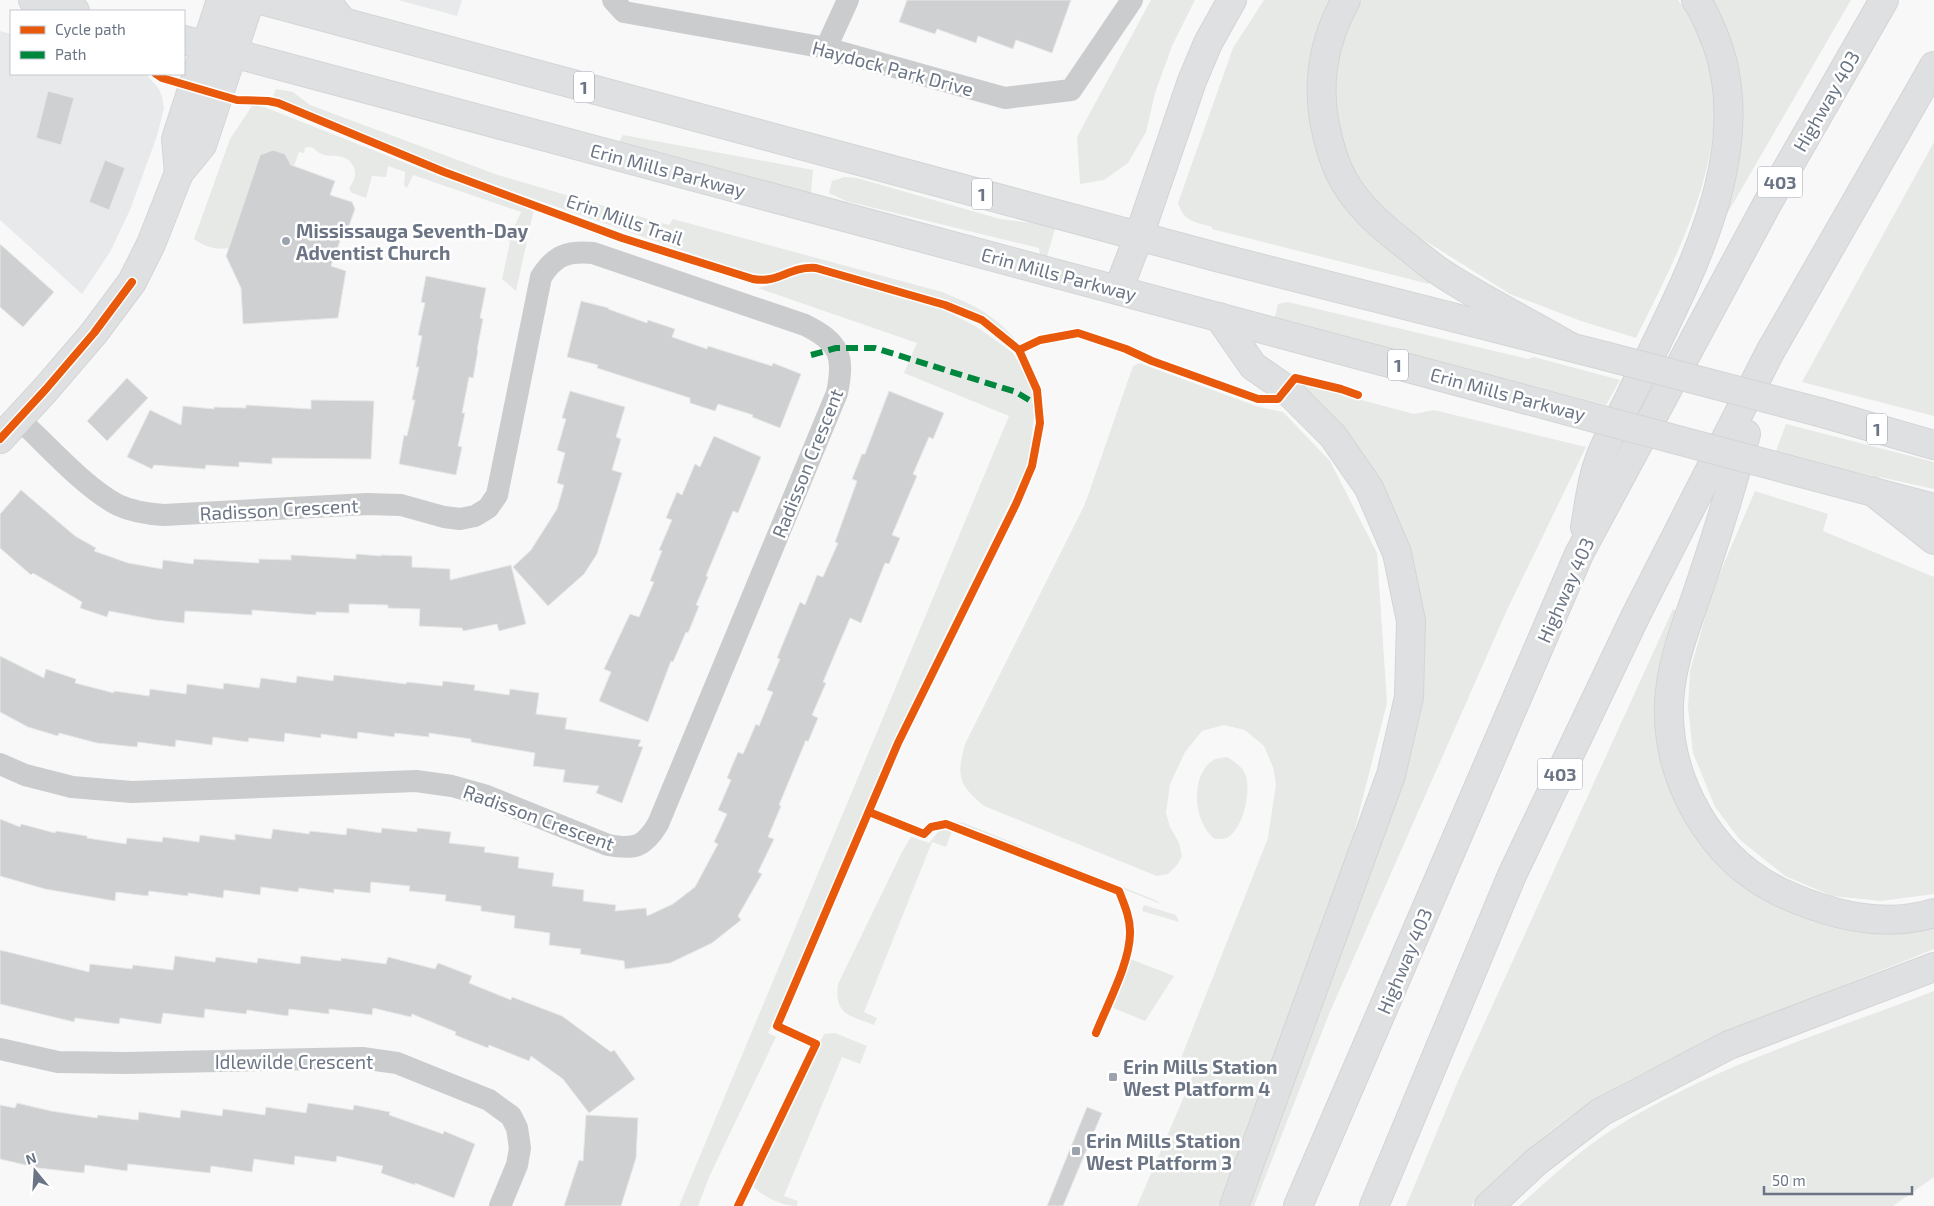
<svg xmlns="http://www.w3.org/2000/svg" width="1934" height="1206" viewBox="0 0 1934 1206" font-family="'Exo 2',sans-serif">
<rect width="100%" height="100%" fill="#f8f8f8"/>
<!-- built -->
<g fill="#e8e9ea">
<path d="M398,0h64l-5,16z"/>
<path d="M0,31l11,3v40h135l13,15 3,8 2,11 -7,28 -27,74 -20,42 -28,42 -82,-74z"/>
</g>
<!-- green -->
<g fill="#e6e9e6">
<path d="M1151,0h44l-23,46 -17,47 -9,39 -18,31 -24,17 -24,4 -3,-47z"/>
<path d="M1264,0h70l-16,146 113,132 -2,6 -217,-55v-2c-17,-5 -28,-5 -34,-24l55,-155z"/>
<path d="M1362,0h316c81,105 8,237 -42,338l-55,-17 -71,-27 -110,-69 -30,-30 -20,-32 -12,-34 -4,-26 3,-52 19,-43z"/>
<path d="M1706,0h145l-131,226 16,-71z"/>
<path d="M276,89l17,3 17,13 188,70 171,50 4,-6 269,73c34,14 48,20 73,47l-1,3 -38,-29 -27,-11 -134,-38 -12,-2 -13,4 -20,10h-14l-311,-108 -173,-69z"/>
<path d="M254,103l187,74 93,32 -18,82 -14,-12 8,-37 -2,-1 13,-29 -108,-37 -6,13 -3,-3 1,-13 -17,-6 -2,11 -14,-1 -6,22 -14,-5 -3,-4c2,-4 6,-10 6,-15 1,-7 -6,-16 -13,-17 -7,-2 -14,0 -20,-3 -7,-2 -8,-10 -17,-6l-1,5 -5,-1 -5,14 -3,-1 -6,-11 -12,-4 -13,5 -31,93c-13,2 -24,-1 -35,-9l36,-100z"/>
<path d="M623,135l190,35 -2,23 -192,-51z"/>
<path d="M1934,142v274l-132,-34z"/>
<path d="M845,177l12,1 143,41 56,7 -9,30 -7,-2 -1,-6 -193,-47 -17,-8 3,-12z"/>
<path d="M812,272l132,38 33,17 35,25 15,22 8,34 -7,58 -93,189 -167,378 8,4 -66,138 -12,31h-19l330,-790 -105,-43 13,-30 -159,-55 16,-4 19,-10z"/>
<path d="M1288,302l240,57 6,-2 86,23 -14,25 -332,-85 4,-16z"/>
<path d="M1139,363l120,44 24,5 47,49 47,92 10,150 -38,149 -131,354h-81l61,-142 -17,-6 87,-220 8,-54 -3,-17 -9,-21 -19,-16 -21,-5 -22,6 -17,21 -15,32 -4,29 4,14 9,16 3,13 -5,9 -9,9 -11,2 -173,-70c-25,-21 -28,-29 -19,-62l120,-240 48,-138z"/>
<path d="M1305,385l109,29 20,-4 152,37 -79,163 -178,404 -75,192h-9l178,-581 -6,-45 -10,-38 -12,-30 -14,-27 -79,-98z"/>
<path d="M1786,424l148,38v27l-91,-20 -67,-18z"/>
<path d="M1755,491l73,23 -5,17 111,46v317l-53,7 -49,-5 -47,-20 -45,-36 -25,-33 -22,-54 -5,-46 2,-36 23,-82z"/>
<path d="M1673,609l5,2 -17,117 80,151 193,44v26c-69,28 -139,55 -207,85 -45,20 -91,40 -133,66 -45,29 -87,66 -123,106h-65l52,-125z"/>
<path d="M1227,757c8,5 16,10 19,19 5,17 -3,53 -19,62 -4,1 -9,1 -12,1 -22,-16 -25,-63 -3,-78 4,-3 10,-3 15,-4z"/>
<path d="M952,821l12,2 191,77 6,4z"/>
<path d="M942,827l10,4 -6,16 -14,-5 -68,170 13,6 -3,7c-25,-10 -40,-10 -36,-41l64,-132 9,-15 18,6z"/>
<path d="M1144,905l32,10 3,7 -37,-11z"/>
<path d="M1130,959l44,17 -29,45 -34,-14z"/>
<path d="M1934,991v186l-41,29h-374c30,-27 60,-55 94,-77 99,-63 213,-96 321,-138z"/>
<path d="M835,1033l32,13 -7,18 -18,-7 -58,139 14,5 -1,5c-15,0 -34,-9 -44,-20l71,-152z"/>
</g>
<!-- building -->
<g fill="#cfd0d1" stroke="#e8e8e8">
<path d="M907,0h164l-19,53 -36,-13 -3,9 -35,-13 -2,7 -39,-14 -2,5 -36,-12z"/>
<path d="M48,91l26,7 -13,47 -25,-7z"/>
<path d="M273,150l12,4 6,11 44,16 -5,14 22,7 3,7 -9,25 -3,-1 -12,33 15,5 -8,47 -95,6 -2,-36 -15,-32 34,-101z"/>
<path d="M105,160l20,8 -16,42 -20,-8z"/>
<path d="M0,244l54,48 -31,35 -23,-20z"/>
<path d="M426,276l60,12 -6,30 3,1 -6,31h1l-5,28 -4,-1 -7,36h3l-7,33 4,1 -6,28 -57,-11 5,-29 3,1 8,-36h-3l7,-33h-3l6,-31 -4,-1 7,-32 -4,-1z"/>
<path d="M581,301l28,7 -1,1 39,14 1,-3 27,9 -3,8 35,12 1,-3 64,20 1,-3 28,11 -21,54 -28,-11 1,-2 -35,-11 -3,7 -25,-8v-5l-93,-30 1,-3 -31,-8z"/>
<path d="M127,378l21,20 -41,43 -20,-20z"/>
<path d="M570,391l55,16 -9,30 5,2 -9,31 10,3 -25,81 -13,20 -36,32 -35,-39 18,-17 26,-41 7,-24 -7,-2 8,-30 -8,-3 9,-31 -4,-1z"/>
<path d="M889,391l55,22 -11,26 -4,-2 -16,37 4,2 -25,59 8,3 -11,26 -4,-1 -24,60 -11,-5 -27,64 3,1 -14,32 6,3 -10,24 -2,-2 -27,65 2,1 -13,31 6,2 -16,33 4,2 -24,42 3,4 -29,23 -42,20 -45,6 -1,-8 -44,-7 1,-5 -32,-4 1,-12 -36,-5 1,-12 -34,-5v-5l-36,-5 1,-6 -37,-4 1,-5 -39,-4 -1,11 -36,-4v4l-35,-5 -1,4 -37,-5 -1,8 -36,-5 -1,8 -35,-5v3l-39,-5 -1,5 -32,-4 -1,9 -70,-12 -45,-13v-57l20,8 1,-3 34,9 1,-2 31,5v2l39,6 1,-6 35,4 1,-5 36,5 1,-7 35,5v-6l36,5 2,-10 36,5 1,-3 36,4 1,-7 34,5 1,-5 35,4v-4l34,4 -2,11 36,4 -1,5 35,5 -1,11 36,5 -2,13 32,4 -1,11 33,4 -1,6 31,-3 1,8 26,-12 22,-17 23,-43 -4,-2 13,-28 -9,-4 13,-30 -4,-2 11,-26 5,2 13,-30 3,2 14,-34 -6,-2 13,-31 -3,-1 23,-56 5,3 12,-30 6,2 15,-34 -3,-1 22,-61 -5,-2 10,-25h3z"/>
<path d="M311,400l63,1 -3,58 -99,-1v6l-33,-2v5l-33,-2 -1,4 -51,-4 -2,4 -25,-12 23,-47 31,15 2,-19 31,3v-2l32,1v-3l65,4z"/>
<path d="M714,436l47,21 -23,56 -5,-2 -27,65 2,1 -12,28 3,1 -11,27 -2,-1 -13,30 -2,-1 -23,61 -49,-21 12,-29 -7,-3 26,-55 9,3 15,-35 -4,-1 12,-30 -3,-1 13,-30 -6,-2 11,-26 5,3 13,-31 5,3z"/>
<path d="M21,490l54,46 21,12 -2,3 34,12 34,6 1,-9 30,4 1,-5 65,4v-4l32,1v-5l65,4v-5l25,2v-1l31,1v11l38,2v11l61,-15 15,59 -27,7 -2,-7 -34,7 -1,-3 -43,-2 1,-17 -32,-1v-3l-39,-1v9l-33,-1v3l-64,-5v5l-67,-4 -1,12 -28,-3 -47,-9 -2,6 -27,-9 2,-6 -49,-29 -2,2 -31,-27v-34z"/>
<path d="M0,656l44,22 2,-9 30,10 -1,4 39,10v-2l35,5 1,-7 36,5 1,-10 36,5 1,-6 35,5 2,-10 35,5 1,-7 36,5 1,-6 72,9 1,-2 35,4 1,-5 32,4 -1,5 35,5 1,-6 29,4 -3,21 31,4 -2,11 76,11 -3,6 5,1 -21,56 -26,-10 3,-7 -36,-4 2,-12 -32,-4 2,-13 -64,-11v-3l-42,-6v4l-34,-4 -1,4 -36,-5 -1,7 -36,-5v4l-36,-5 -1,9 -35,-4 -1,4 -35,-5 -1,8 -36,-5 -1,7 -37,-5 -1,5 -40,-4 -38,-10 -1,3 -30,-9 -28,-15z"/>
<path d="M0,950l89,22 1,-8 42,5 1,-4 40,5 2,-14 40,6 1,-5 41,6 1,-5 42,6 1,-8 40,5v-3l45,6 2,-7 47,12 3,-6 34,13 -3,7 42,17 1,-3 50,19 49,36 3,-2 21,29 -46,34 -26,-34 -32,-23 -2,5 -40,-16 -1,3 -33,-13 1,-3 -44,-18 -1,3 -38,-9 -1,7 -43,-6v5l-40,-5 -1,7 -41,-6 -1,4 -41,-5 -1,9 -41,-5 -2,11 -41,-6 -1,6 -44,-6 -1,4 -74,-18z"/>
<path d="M17,1103l34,8 46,7 1,-3 40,5 1,-8 41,6 1,-8 41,6 1,-7 42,6 1,-8 40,6 2,-10 45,7 1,-5 36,7 -1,3 54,19 1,-3 31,13 -21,54 -39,-15v2l-34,-12 2,-7 -46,-10 -1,6 -41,-6 -1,9 -40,-6 -2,13 -41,-6 -1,7 -82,-9 -1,7 -42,-6 -1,8 -46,-5 -38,-9v-54l15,3z"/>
<path d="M1087,1107l15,6 -39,93h-16z"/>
<path d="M586,1115l52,3 -2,40 -15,48h-57l15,-46 4,1z"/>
</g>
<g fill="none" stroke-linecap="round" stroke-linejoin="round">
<!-- secondary casing -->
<g stroke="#d4d5d6" stroke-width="30">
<g id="secondary">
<path d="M325,0l18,22"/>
<path d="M179,173l-3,-34 45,-139"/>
<path d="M0,439l46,-50 48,-56 38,-51 19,-38 28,-71 23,-28 48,-145"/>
</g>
</g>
<!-- primary casing -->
<g stroke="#d4d5d5" stroke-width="30">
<g id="primary">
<path d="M33,0l42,11"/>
<path d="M261,0l959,258 385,98"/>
<path d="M184,40l1392,373"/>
<path d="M1118,290l21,-54"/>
<path d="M1819,412l115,33"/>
<path d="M1790,470l144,38"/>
</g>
</g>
<!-- highway casing -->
<g stroke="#d4d4d5" stroke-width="30">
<g id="highway">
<path d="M1346,0c-21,38 -29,78 -22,120 4,21 10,44 20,61 15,26 37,45 60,63 12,9 24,20 36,28 41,27 86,49 129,74"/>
<path d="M1139,236l53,-155 16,-38 24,-43"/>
<path d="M1219,317l34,49 33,23 47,47 36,52 28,65 14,68 -2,76 -18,78 -157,431"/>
<path d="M1746,434c-13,48 -27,95 -43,142 -13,41 -32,83 -34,127 -3,77 42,156 111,189 49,23 102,37 154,21"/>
<path d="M1872,491l62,49"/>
<path d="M1585,527c4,-21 6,-44 13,-63 7,-23 21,-44 31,-65 50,-105 131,-240 87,-358 -6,-14 -11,-29 -20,-41"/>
<path d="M1298,1206l281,-652 188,-350 117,-204"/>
<path d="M1374,1206l138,-331 124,-260 134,-263 164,-286"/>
<path d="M1489,1206l47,-44 65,-50 128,-67 205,-78"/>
</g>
</g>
<!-- street -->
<g stroke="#cbccce" stroke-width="22">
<path d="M613,0l11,12 202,36 179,50 66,-8 61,-90"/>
<path d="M826,48l22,-48"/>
<path d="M0,764l25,11 47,12 60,5 284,-11 36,5 32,9 124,50c27,5 36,2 50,-21l179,-431c8,-38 2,-51 -32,-68l-212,-72c-26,-2 -38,2 -52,24l-44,218 -9,13 -13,8 -15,3 -16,-2 -43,-12 -34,-1 -203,11c-16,-1 -31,-3 -46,-10 -33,-17 -71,-60 -99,-86"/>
<path d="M0,1049l58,13 68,1 236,-5 35,5 92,37 22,16 6,12 3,20 -3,17 -17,41"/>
</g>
<!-- secondary -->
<use href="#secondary" stroke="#dfe0e1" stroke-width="28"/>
<!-- primary -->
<use href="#primary" stroke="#dfe0e1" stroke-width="28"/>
<!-- highway -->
<use href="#highway" stroke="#dfe0e1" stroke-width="28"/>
<!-- primary-bridge casing -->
<g stroke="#d4d5d5" stroke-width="30" stroke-linecap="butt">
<g id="primary-bridge">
<path d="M1605,356l214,56"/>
<path d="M1576,413l214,57"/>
</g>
</g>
<!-- primary-bridge -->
<use href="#primary-bridge" stroke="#dfe0e1" stroke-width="28"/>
<!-- quiet -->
<path stroke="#00873e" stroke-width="6" stroke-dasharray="12 6" stroke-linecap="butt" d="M811,355l25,-7h39l141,44 23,14"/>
<!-- cycleway casing -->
<g stroke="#fff" stroke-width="11">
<g id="cycleway">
<path d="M156,74l6,4 75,22 31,1 10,2 166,69 178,66 131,41c25,5 36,-13 63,-11l129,37 37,15 37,30 18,40 3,33 -8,43 -16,38 -118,239 -121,283 39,18 -78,162"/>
<path d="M1019,350l21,-10 38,-7 48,16 26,12 106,38h20l17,-21 46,11 17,6"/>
<path d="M0,439l46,-50 48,-56 38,-51"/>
<path d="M869,812l55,22 7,-7 15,-3 173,67c5,13 11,26 11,40 1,30 -23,74 -34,102"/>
</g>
</g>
<!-- cycleway -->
<use href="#cycleway" stroke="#e8590c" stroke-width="8"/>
</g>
<!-- markers -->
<g fill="#9ca3ad" stroke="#fff" stroke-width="2">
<circle cx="286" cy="241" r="5"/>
<rect x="1108" y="1072" width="10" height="10" rx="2.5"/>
<rect x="1071" y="1146" width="10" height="10" rx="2.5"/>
</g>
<g text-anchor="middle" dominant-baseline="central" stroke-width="5" stroke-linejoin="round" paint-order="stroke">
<!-- shield labels -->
<g fill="#fff" stroke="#979eaa" stroke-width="1">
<rect x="574" y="71.5" width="20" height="31" rx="4"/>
<rect x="1757.5" y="166.5" width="45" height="31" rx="4"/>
<rect x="972" y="178.5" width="20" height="31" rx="4"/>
<rect x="1388" y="349.5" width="20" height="31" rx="4"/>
<rect x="1867" y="413.5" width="20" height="31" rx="4"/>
<rect x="1537.5" y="758.5" width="45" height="31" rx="4"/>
</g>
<g font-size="18" font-weight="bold" fill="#6b7585">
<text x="584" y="87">1</text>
<text x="1780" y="182">403</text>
<text x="982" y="194">1</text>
<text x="1398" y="365">1</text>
<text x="1877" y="429">1</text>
<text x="1560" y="774">403</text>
</g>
<!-- street labels -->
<g font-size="19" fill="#6b7585" stroke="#fff">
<text transform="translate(893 68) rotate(15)">Haydock Park Drive</text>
<text transform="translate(1826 101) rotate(-60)">Highway 403</text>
<text transform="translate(668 170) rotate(15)">Erin Mills Parkway</text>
<text transform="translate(625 219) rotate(19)">Erin Mills Trail</text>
<text transform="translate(1059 274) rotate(15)">Erin Mills Parkway</text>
<text transform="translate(1508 394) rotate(15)">Erin Mills Parkway</text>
<text transform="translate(807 463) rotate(-68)">Radisson Crescent</text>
<text transform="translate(279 509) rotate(-3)">Radisson Crescent</text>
<text transform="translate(1565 590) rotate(-66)">Highway 403</text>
<text transform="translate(539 817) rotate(20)">Radisson Crescent</text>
<text transform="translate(1404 961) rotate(-67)">Highway 403</text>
<text x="294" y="1061">Idlewilde Crescent</text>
</g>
<!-- poi labels -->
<g font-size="19" font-weight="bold" fill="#6b7585" stroke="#fff" text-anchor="start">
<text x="296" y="230">Mississauga Seventh-Day<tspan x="296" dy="22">Adventist Church</tspan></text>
<text x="1123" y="1066">Erin Mills Station<tspan x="1123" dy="22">West Platform 4</tspan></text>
<text x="1086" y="1140">Erin Mills Station<tspan x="1086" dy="22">West Platform 3</tspan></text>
</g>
</g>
<!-- legend -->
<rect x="10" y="10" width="175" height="65" fill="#ffffff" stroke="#c4c8ce"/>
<rect x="20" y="26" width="25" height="8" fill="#e8590c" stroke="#c4c8ce"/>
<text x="55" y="35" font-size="15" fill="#6b7585">Cycle path</text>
<rect x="20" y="51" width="25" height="8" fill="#00873e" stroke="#c4c8ce"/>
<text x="55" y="60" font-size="15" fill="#6b7585">Path</text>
<!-- north arrow -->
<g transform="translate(35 1171) rotate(342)" stroke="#ffffff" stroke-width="4" paint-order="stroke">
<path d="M0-4L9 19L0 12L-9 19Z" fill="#6b7585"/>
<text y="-8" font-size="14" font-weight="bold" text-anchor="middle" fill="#6b7585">N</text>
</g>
<!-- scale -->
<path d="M1764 1186v8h148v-8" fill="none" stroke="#6b7585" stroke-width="2.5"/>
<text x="1772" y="1186" font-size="15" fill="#6b7585" stroke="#ffffff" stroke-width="4" paint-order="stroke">50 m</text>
</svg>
